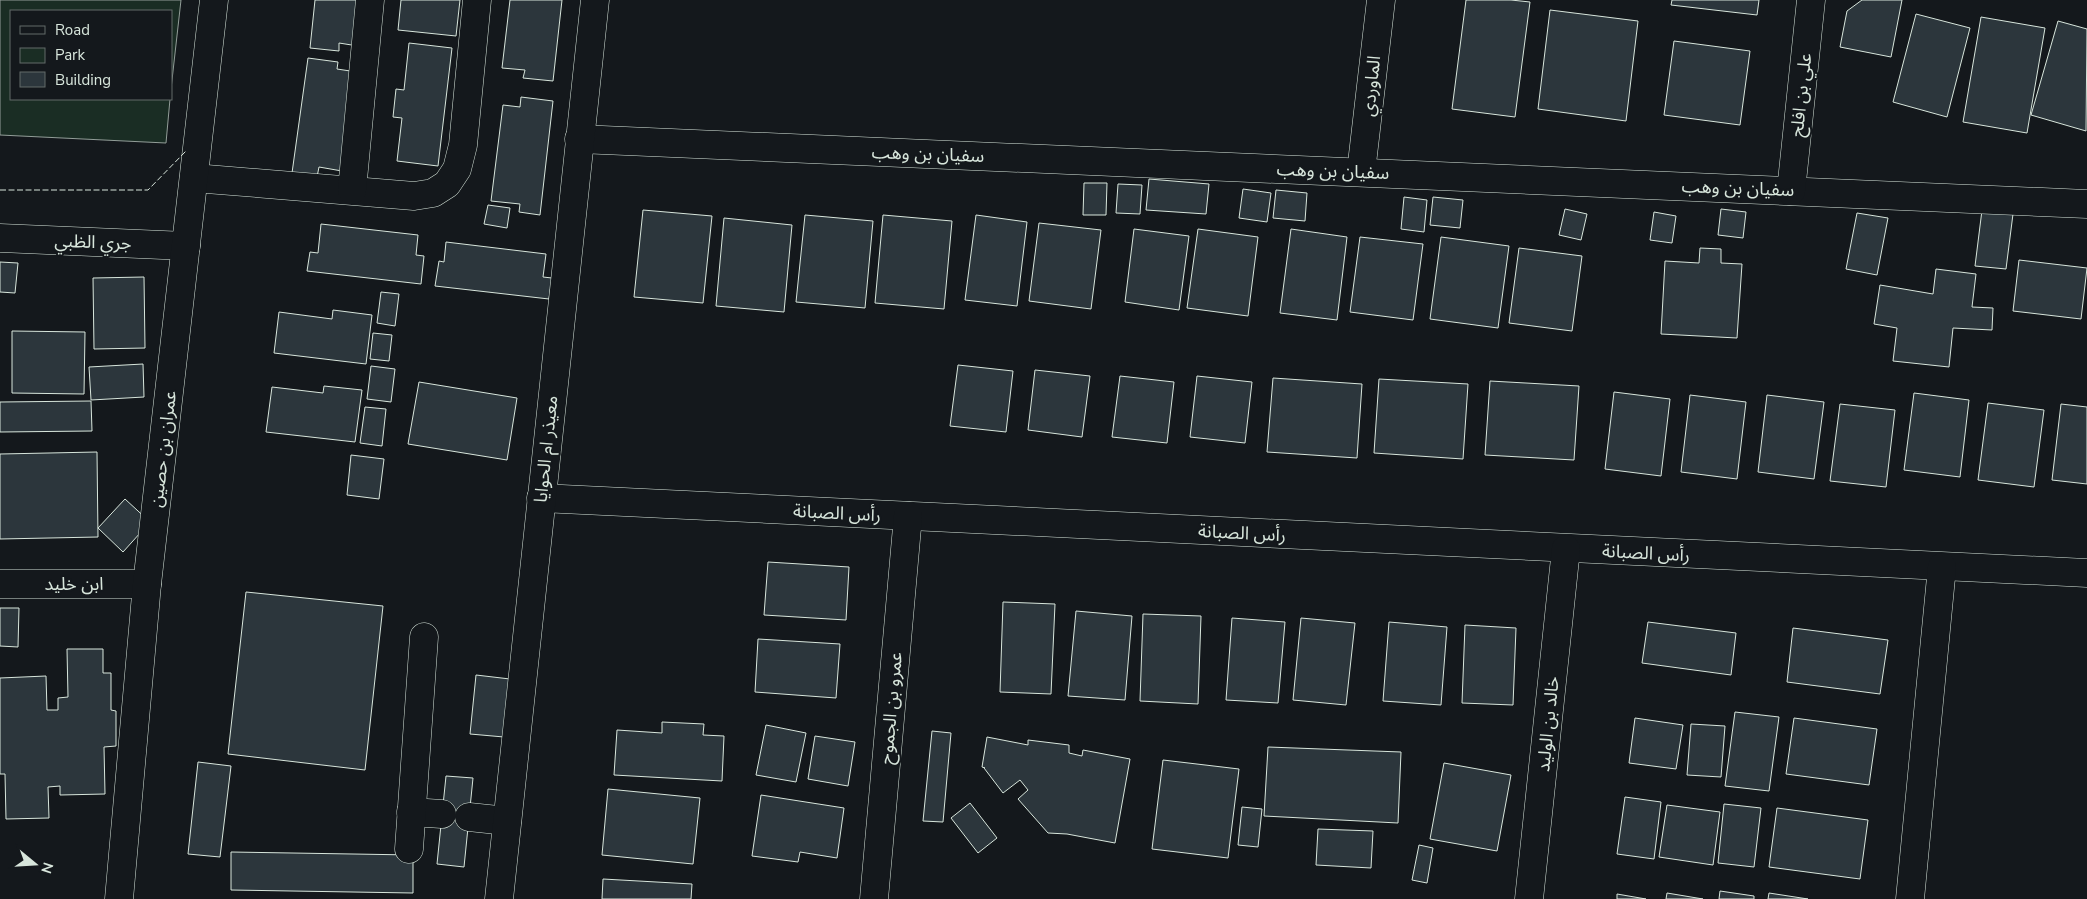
<svg xmlns="http://www.w3.org/2000/svg" width="2087" height="899" viewBox="0 0 2087 899" font-family="'Nunito Sans','Noto Sans Arabic',sans-serif">
<rect width="100%" height="100%" fill="#14181c"/>
<!-- green -->
<path fill="#1a2d24" stroke="#939e99" d="M0,0h181l-10,89v-78h-160v88h159l-4,44 -166,-8z"/>
<!-- building -->
<g fill="#2c363c" stroke="#d8e6dc">
<path d="M315,0h48l-5,46 -19,-3v8l-29,-3z"/>
<path d="M401,0h59l-4,36 -58,-6z"/>
<path d="M510,0h52l-9,81 -30,-3 2,-8 -23,-2z"/>
<path d="M1466,0h45l19,2 -15,115 -63,-8z"/>
<path d="M1672,0h87l-2,15 -86,-10z"/>
<path d="M1862,0h40l-11,57 -51,-10 7,-36z"/>
<path d="M1550,10l88,11 -12,100 -88,-12z"/>
<path d="M1916,14l54,14 -23,89 -54,-15z"/>
<path d="M1981,17l64,11 -18,105 -64,-11z"/>
<path d="M2058,21l29,8 -1,102 -55,-16z"/>
<path d="M1674,41l76,10 -10,74 -76,-10z"/>
<path d="M409,43l43,5 -14,118 -41,-5 5,-43 -9,-1 3,-28 8,1z"/>
<path d="M308,58l30,4 -1,7 20,3 -15,99 -23,-4 -2,10 -25,-4z"/>
<path d="M521,97l32,4 -13,114 -21,-3 1,-8 -29,-3 12,-96 17,2z"/>
<path d="M1149,179l60,5 -3,30 -60,-4z"/>
<path d="M1084,183h23l-1,32h-23z"/>
<path d="M1118,184l24,1 -2,29 -24,-1z"/>
<path d="M1243,189l28,4 -4,29 -28,-4z"/>
<path d="M1276,190l31,3 -2,28 -32,-3z"/>
<path d="M1404,197l23,3 -3,32 -23,-3z"/>
<path d="M1433,197l30,3 -3,28 -30,-3z"/>
<path d="M488,205l22,3 -3,20 -23,-4z"/>
<path d="M1565,209l22,5 -6,26 -22,-5z"/>
<path d="M1721,209l25,3 -3,26 -25,-3z"/>
<path d="M643,210l69,6 -9,87 -69,-6z"/>
<path d="M1982,210l31,4 -7,55 -31,-3z"/>
<path d="M1654,212l22,4 -4,27 -22,-3z"/>
<path d="M1857,213l31,5 -11,57 -31,-6z"/>
<path d="M805,215l68,6 -8,87 -69,-6z"/>
<path d="M883,215l69,6 -8,88 -69,-6z"/>
<path d="M976,215l51,7 -10,84 -52,-6z"/>
<path d="M724,218l68,7 -8,87 -68,-6z"/>
<path d="M1039,223l62,7 -10,79 -62,-8z"/>
<path d="M321,224l97,11 -2,20 8,1 -3,28 -114,-13 3,-19 8,1z"/>
<path d="M1134,229l55,7 -10,74 -54,-8z"/>
<path d="M1198,229l60,8 -10,79 -61,-8z"/>
<path d="M1291,229l56,8 -10,83 -57,-7z"/>
<path d="M1360,237l63,7 -10,76 -63,-8z"/>
<path d="M1441,237l68,9 -11,82 -68,-9z"/>
<path d="M446,242l100,12 -3,23 9,1 -3,21 -114,-13 4,-25 5,1z"/>
<path d="M1519,248l63,8 -10,75 -63,-8z"/>
<path d="M1700,248l21,1v14l21,1 -5,74 -76,-4 4,-73 34,2z"/>
<path d="M2019,260l68,8 -6,51 -68,-8z"/>
<path d="M0,262l18,1 -3,30 -15,-1z"/>
<path d="M1936,269l40,5 -4,33 21,1 -1,22 -39,-2 -4,39 -56,-6 4,-33 -23,-4 6,-39 53,9z"/>
<path d="M144,277l1,71 -51,1 -1,-71z"/>
<path d="M381,292l18,2 -4,32 -18,-3z"/>
<path d="M333,310l39,5 -6,49 -92,-11 5,-41 53,7z"/>
<path d="M12,331l73,1 -1,62 -72,-1z"/>
<path d="M373,333l19,2 -3,26 -19,-2z"/>
<path d="M143,364l1,33 -53,3 -2,-33z"/>
<path d="M958,365l55,6 -7,61 -56,-6z"/>
<path d="M371,366l24,3 -4,33 -24,-3z"/>
<path d="M1035,370l55,6 -8,61 -54,-7z"/>
<path d="M1120,376l54,6 -7,61 -55,-6z"/>
<path d="M1197,376l55,6 -7,61 -55,-6z"/>
<path d="M1273,378l89,6 -5,74 -90,-6z"/>
<path d="M1379,379l89,5 -5,75 -89,-6z"/>
<path d="M1490,381l89,5 -5,74 -89,-5z"/>
<path d="M419,382l98,16 -10,62 -99,-16z"/>
<path d="M324,386l38,4 -7,52 -89,-10 6,-45 51,6z"/>
<path d="M1614,392l56,7 -9,77 -56,-7z"/>
<path d="M1914,393l55,7 -9,77 -56,-7z"/>
<path d="M1690,395l56,7 -9,77 -56,-7z"/>
<path d="M1767,395l57,7 -10,77 -56,-7z"/>
<path d="M91,401l1,30 -92,1v-30z"/>
<path d="M1988,403l56,7 -10,77 -56,-7z"/>
<path d="M1840,404l55,6 -9,77 -56,-6z"/>
<path d="M2061,404l26,3v77l-35,-4z"/>
<path d="M365,407l21,2 -4,37 -22,-3z"/>
<path d="M97,452l1,85 -98,2v-85z"/>
<path d="M351,455l33,4 -5,40 -32,-4z"/>
<path d="M125,499l25,23 -27,30 -25,-24z"/>
<path d="M768,562l81,5 -3,53 -82,-5z"/>
<path d="M246,592l137,14 -18,164 -137,-16z"/>
<path d="M1003,602l52,2 -4,90 -51,-2z"/>
<path d="M0,608h19l-1,39 -18,-1z"/>
<path d="M1076,611l56,5 -7,84 -57,-4z"/>
<path d="M1143,614l58,2 -3,88 -58,-3z"/>
<path d="M1232,618l53,4 -7,81 -52,-3z"/>
<path d="M1301,618l54,5 -9,82 -53,-5z"/>
<path d="M1389,622l58,5 -6,78 -58,-4z"/>
<path d="M1648,622l88,11 -5,42 -89,-12z"/>
<path d="M1465,625l51,3 -3,77 -51,-2z"/>
<path d="M1793,628l95,12 -8,54 -93,-12z"/>
<path d="M758,639l82,5 -4,54 -81,-6z"/>
<path d="M67,649h36v24h8v37l5,1v35l-12,1 1,47 -45,1v-9l-12,1 1,31 -43,1 -1,-45h-5v-96l46,-2 1,34h11v-12l10,-1z"/>
<path d="M476,675l34,4 -6,58 -34,-3z"/>
<path d="M1735,712l44,5 -10,74 -44,-5z"/>
<path d="M1635,718l48,7 -7,44 -47,-6z"/>
<path d="M1794,718l83,11 -8,56 -83,-11z"/>
<path d="M662,722l42,2 -1,11 21,1 -2,45 -108,-6 3,-45 45,3z"/>
<path d="M1691,724l34,2 -4,51 -34,-2z"/>
<path d="M766,725l40,8 -10,49 -40,-7z"/>
<path d="M932,731l19,2 -8,89 -20,-1z"/>
<path d="M815,736l40,6 -7,44 -40,-7z"/>
<path d="M987,737l41,8v-5l41,5v8l13,3 1,-6 47,9 -15,84 -48,-9 -19,-1 -30,-34 10,-9 -8,-10 -17,13 -19,-25h1l-3,-1z"/>
<path d="M1268,747l133,5 -3,71 -134,-7z"/>
<path d="M1163,760l76,9 -11,89 -76,-9z"/>
<path d="M198,762l33,4 -11,91 -32,-3z"/>
<path d="M1444,763l67,12 -14,76 -67,-12z"/>
<path d="M446,776l27,2 -9,89 -27,-3z"/>
<path d="M608,789l92,9 -7,66 -91,-9z"/>
<path d="M761,795l83,13 -7,50 -37,-6 -2,10 -46,-6z"/>
<path d="M1625,797l36,5 -7,57 -37,-5z"/>
<path d="M970,803l27,35 -19,15 -27,-35z"/>
<path d="M1724,804l37,4 -7,59 -36,-4z"/>
<path d="M1667,805l53,7 -7,53 -54,-8z"/>
<path d="M1242,807l20,2 -4,38 -20,-2z"/>
<path d="M1777,808l91,12 -8,59 -91,-12z"/>
<path d="M1318,829l55,2 -2,37 -55,-3z"/>
<path d="M1419,845l14,3 -6,35 -15,-3z"/>
<path d="M231,852l182,3v38l-182,-3z"/>
<path d="M603,879l89,5 -1,15h-89z"/>
<path d="M1720,891l34,5v3h-35z"/>
<path d="M1667,893l36,6h-37z"/>
<path d="M1769,893l39,6h-40z"/>
<path d="M1617,894l29,5h-29z"/>
</g>
<g fill="none" stroke-linecap="round" stroke-linejoin="round">
<!-- minor casing -->
<g stroke="#d8e6dc" stroke-width="29">
<g id="minor">
<path d="M579,139l1508,65"/>
<path d="M1361,172l20,-172"/>
<path d="M194,178l220,18 19,-3 14,-9 10,-15 6,-24 14,-145"/>
<path d="M352,190l18,-190"/>
<path d="M1791,191l20,-191"/>
<path d="M0,238l186,8"/>
<path d="M541,498l1546,75"/>
<path d="M0,584h147"/>
<path d="M411,812l31,2"/>
<path d="M469,817l38,4"/>
<path d="M409,849l15,-212"/>
<path d="M119,899l28,-315 67,-584"/>
<path d="M499,899l96,-899"/>
<path d="M874,899l34,-383"/>
<path d="M1529,899l37,-350"/>
<path d="M1910,899l32,-332"/>
</g>
</g>
<!-- minor -->
<use href="#minor" stroke="#14181c" stroke-width="28"/>
<!-- fence -->
<path stroke="#d8e6dc" stroke-width="1" stroke-dasharray="6 2.5" stroke-linecap="butt" d="M0,190h148l38,-39"/>
</g>
<g text-anchor="middle" dominant-baseline="central" stroke-width="4" stroke-linejoin="round" paint-order="stroke">
<!-- street labels -->
<g font-size="18" fill="#d8e6dc" stroke="#14181c">
<text transform="translate(1371 86) rotate(-84)">الماوردي</text>
<text transform="translate(1801 95) rotate(-84)">علي بن افلح</text>
<text transform="translate(928 154) rotate(2)">سفيان بن وهب</text>
<text transform="translate(1333 171) rotate(2)">سفيان بن وهب</text>
<text transform="translate(1738 188) rotate(2)">سفيان بن وهب</text>
<text transform="translate(93 242) rotate(2)">جري الظبي</text>
<text transform="translate(163 449) rotate(-83)">عمران بن حصين</text>
<text transform="translate(546 449) rotate(-84)">معيذر ام الحوايا</text>
<text transform="translate(837 513) rotate(3)">رأس الصبانة</text>
<text transform="translate(1242 533) rotate(3)">رأس الصبانة</text>
<text transform="translate(1646 553) rotate(3)">رأس الصبانة</text>
<text x="74" y="584">ابن خليد</text>
<text transform="translate(891 708) rotate(-85)">عمرو بن الجموح</text>
<text transform="translate(1548 724) rotate(-84)">خالد بن الوليد</text>
</g>
</g>
<!-- legend -->
<rect x="10" y="10" width="162" height="90" fill="#14181c" stroke="#626a69"/>
<rect x="20" y="26" width="25" height="8" fill="#14181c" stroke="#626a69"/>
<text x="55" y="35" font-size="15" fill="#d8e6dc">Road</text>
<rect x="20" y="48" width="25" height="15" fill="#1a2d24" stroke="#626a69"/>
<text x="55" y="60" font-size="15" fill="#d8e6dc">Park</text>
<rect x="20" y="72" width="25" height="15" fill="#2c363c" stroke="#626a69"/>
<text x="55" y="85" font-size="15" fill="#d8e6dc">Building</text>
<!-- north arrow -->
<g transform="translate(35 864) rotate(108)" stroke="#14181c" stroke-width="4" paint-order="stroke">
<path d="M0-4L9 19L0 12L-9 19Z" fill="#d8e6dc"/>
<text y="-8" font-size="14" font-weight="bold" text-anchor="middle" fill="#d8e6dc">N</text>
</g>
</svg>
